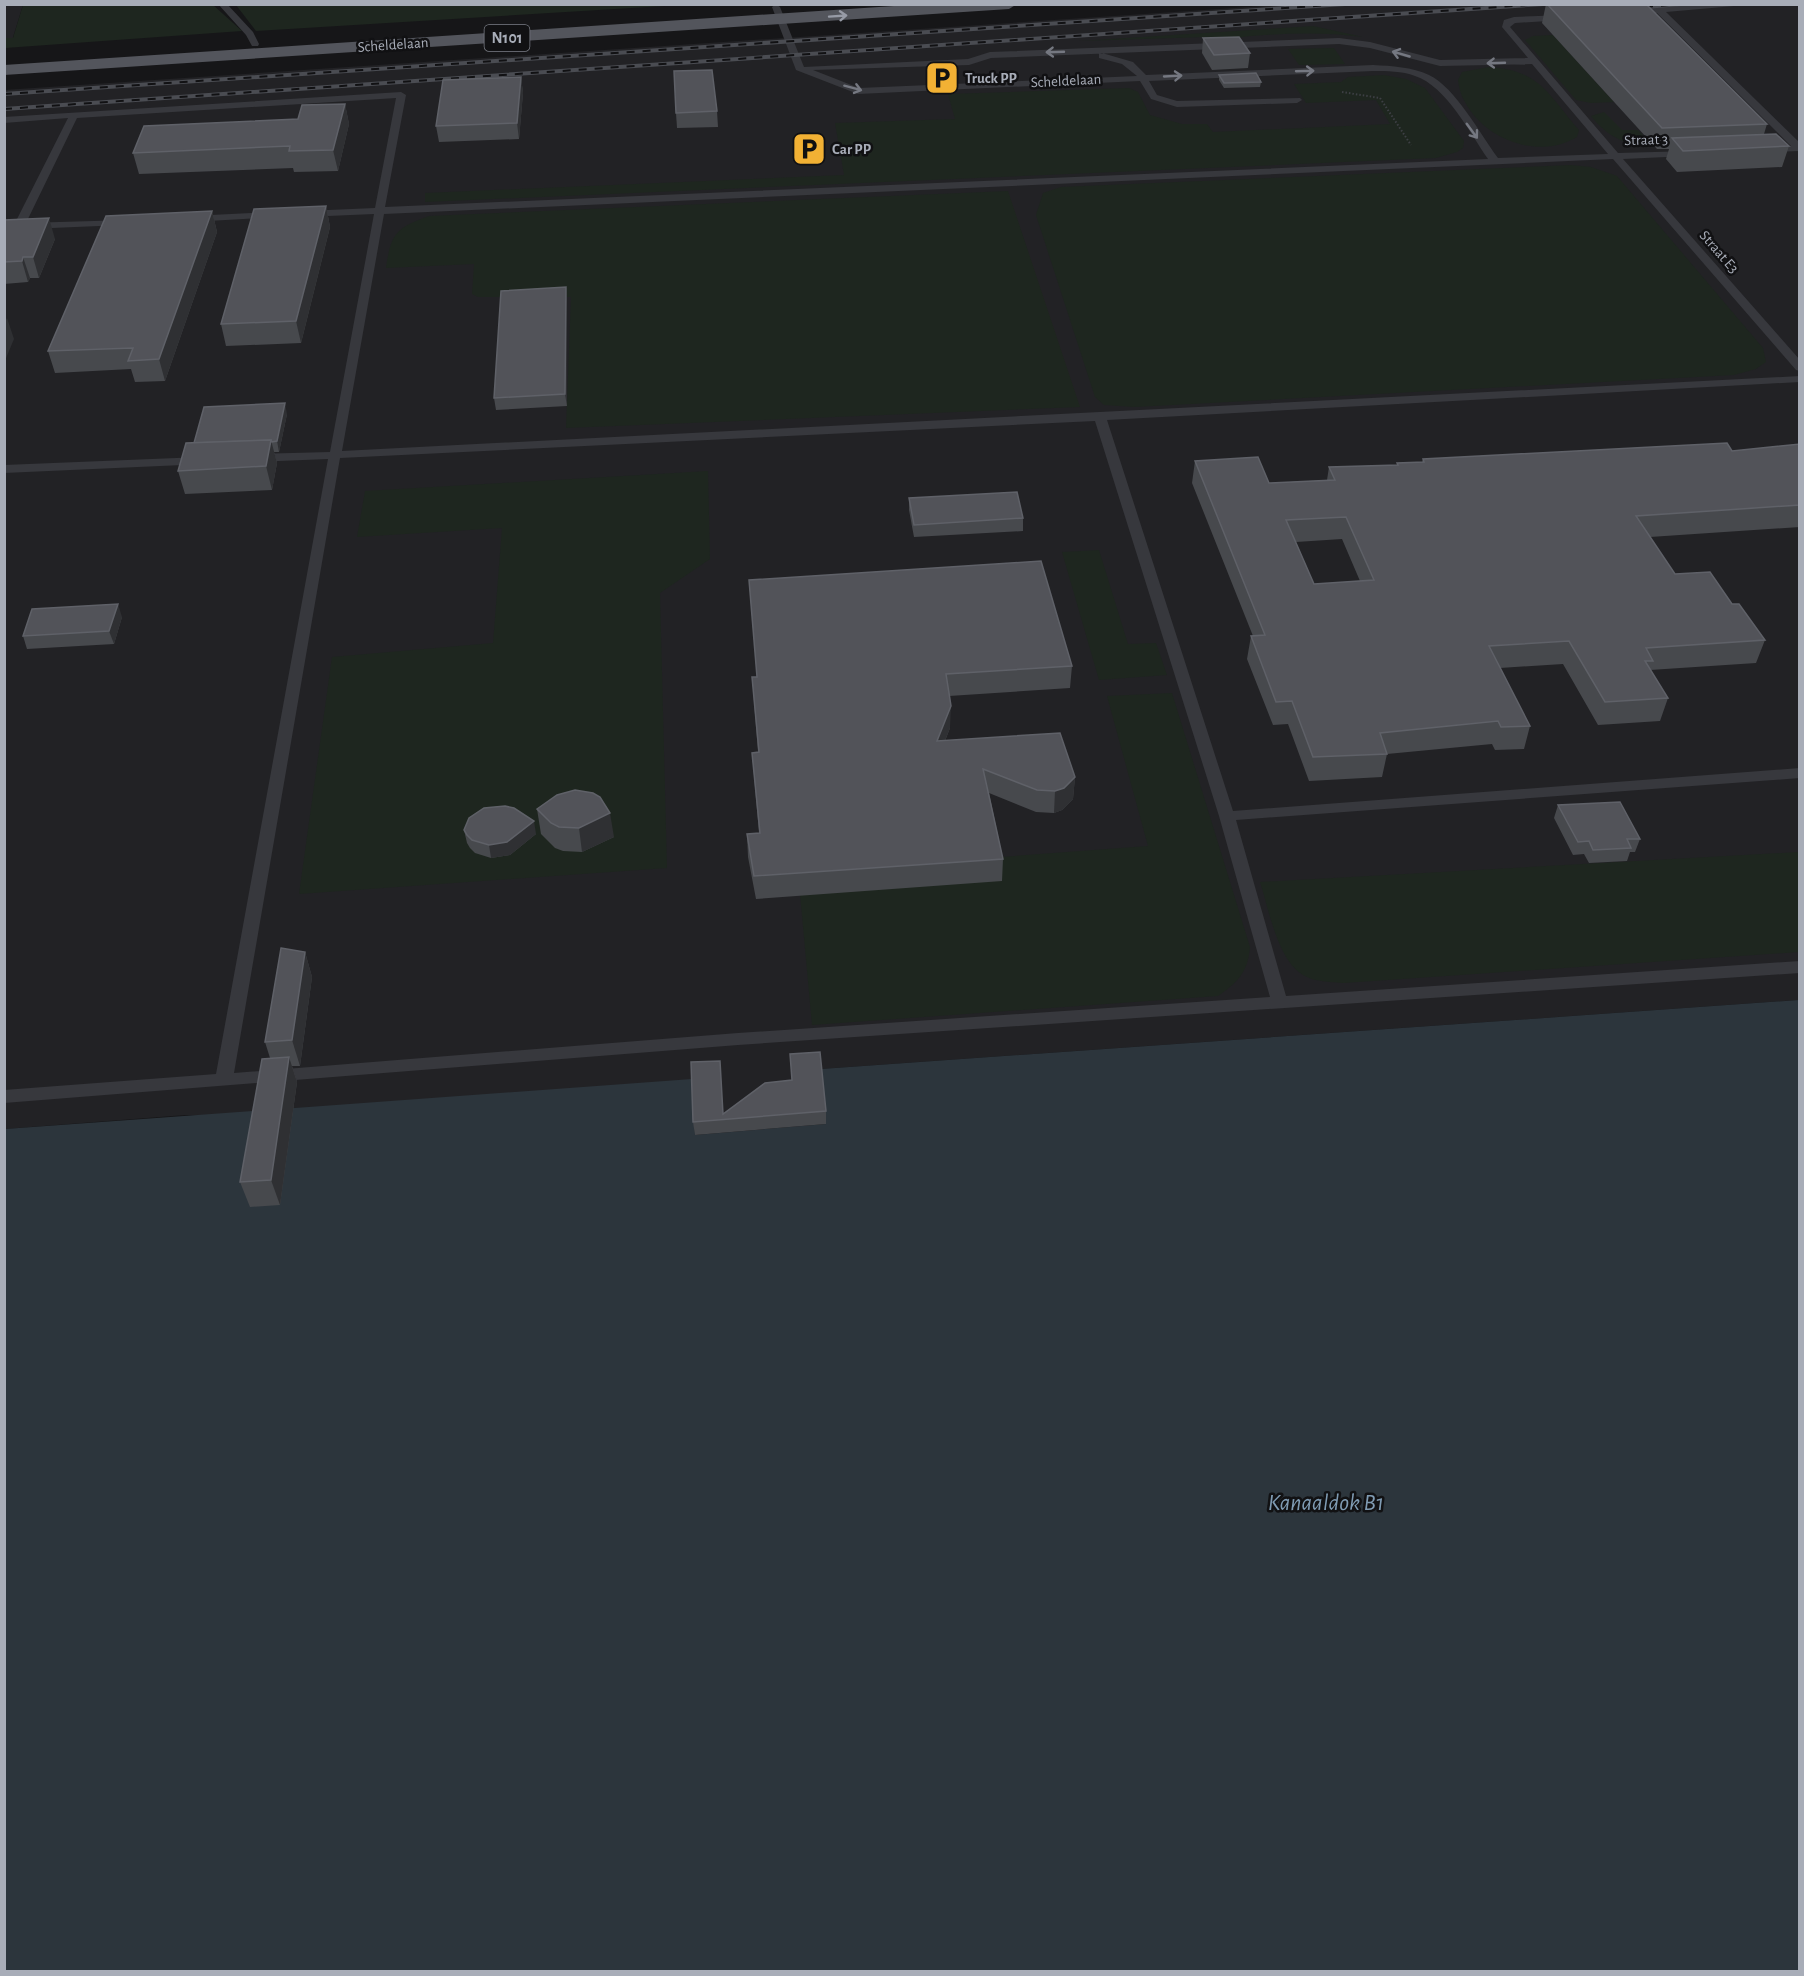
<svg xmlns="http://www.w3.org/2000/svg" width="1804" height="1976" viewBox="0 0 1804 1976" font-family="'Alegreya Sans',sans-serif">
<rect width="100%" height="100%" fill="#161618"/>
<!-- built -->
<g fill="#222225">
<path d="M5,5h18l-13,42 -5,1z"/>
<path d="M1280,5h519v995l-978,69 5,55 -640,-9 -181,14 -1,-1039z"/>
</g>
<!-- green -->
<g fill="#1e261f">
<path d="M23,5h190l29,26 -237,17v-10h8z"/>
<path d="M236,5v-1l445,1 -425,26z"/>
<path d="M1313,26l50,11c-37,-5 -75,-4 -112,-1 -13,1 -29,6 -44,1l-128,4z"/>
<path d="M1553,35l61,67 -23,1 -15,-3 -51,-60 8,-4z"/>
<path d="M1334,48l11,16 -46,1 -11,-16z"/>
<path d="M1489,67c51,3 59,27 90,63l-2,7c-38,23 -92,3 -112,-35 -4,-6 -6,-15 -7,-22l4,-8z"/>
<path d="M1384,75l22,4 19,9 39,53 -1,7 -6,4 -21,6 -1011,44v-9l419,-18 -9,-52 120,-4 -7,-25 181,-6 9,4 12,23 32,9h25l6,8 177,-8 -14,-24 -70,3 -12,-19 47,-2 7,-5z"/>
<path d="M1604,112l18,18h16l16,17c-28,-2 -46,-9 -63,-31z"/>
<path d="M1571,165l20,2 26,9 146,172 3,14 -10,7 -22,6 -600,32 -30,-2 -9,-8 -59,-182 7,-22 18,-6z"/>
<path d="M1008,191l72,216 -514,21 5,-131h-93l-6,-3 2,-30 -88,4c5,-35 10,-40 43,-52z"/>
<path d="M708,471l2,88 -50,34 7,275 -368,26 33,-237 161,-14 9,-115 -145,9 8,-46z"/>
<path d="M1099,550l29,94 28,-1 11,32 -68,5 -37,-128z"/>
<path d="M1172,693l78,254c-2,25 -12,35 -32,49l-406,29 -14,-153 350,-26 -41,-150z"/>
<path d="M1799,852v100l-455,31c-12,-1 -26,-1 -37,-6 -29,-12 -38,-68 -47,-95z"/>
</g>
<!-- water -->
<path fill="#2c353c" d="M1799,1000v971l-1794,1v-843l687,-50 3,56 131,-11 -5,-55z"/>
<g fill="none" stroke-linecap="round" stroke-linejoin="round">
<!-- path -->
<path stroke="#3d3f44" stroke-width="2" stroke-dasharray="1.5 2" stroke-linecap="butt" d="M1342,92l38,6 31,47"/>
<!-- lane -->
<g fill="#37383d" fill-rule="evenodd">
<path d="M218,4h9l26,28 6,12 -1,2h-6l-6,-11z"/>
<path d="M776,4l4,3 24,60 164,-8 22,-7 349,-14 31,4 70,18 88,-2 -26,-31 2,-7 10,-3 53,-2v4l-3,1 -49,3 -5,4 108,126 73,-2v4l-3,1 -65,3 177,201v11l-4,-1 -183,-211 -1229,55 -42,237 1458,-75v6l-693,38 126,391 567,-43v10l-564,42 50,176 514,-35v12l-1062,72 -734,58v-13l212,-16 112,-615 -74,3 -6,-4 6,-4 76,-2 44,-238 -69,3 -5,-3 5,-3 70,-3 21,-110 -319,20 -51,105 101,-3v4l-4,1 -119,5v-6l11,-1 53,-105 -64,5v-6l397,-25 5,3 -21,112 1103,-48c-18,-26 -42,-73 -73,-83 -13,-5 -28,-5 -42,-5l-224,10 8,14 20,6 123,-3 2,2 -5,3 -120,4 -26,-8 -11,-18 -282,13 -62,-24 -24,-63zM1339,44l31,4 70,18 92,-2 76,90 -110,4c-18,-24 -42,-70 -69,-83 -17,-8 -37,-9 -56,-10l-227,10 -13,-13 -31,-9 -3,1v4l23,6 15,12 -278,12 -46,-18 156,-5 22,-7zM1095,421l124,395 51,181 -532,36 -504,40 106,-615z"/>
<path d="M1707,4h50l-91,8 134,131v8l-35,1v-4l3,-1 23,-1 -134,-133 -25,2 -4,-3 4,-3z"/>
<path d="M273,212l4,1v4l-86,5 -5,-3 5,-3z"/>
<path d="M201,457l4,1v6l-201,9v-8z"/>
</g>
<!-- primary -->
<path fill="#53555c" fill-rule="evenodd" d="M924,4h93l-8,5 -1005,66v-10z"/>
<!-- rail casing -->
<g stroke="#4a4c52" stroke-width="4">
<g id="rail">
<path d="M1645,7l36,-3"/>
<path d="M4,94l1341,-90"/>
<path d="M4,109l1539,-105"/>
</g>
</g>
<!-- rail -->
<use href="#rail" stroke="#111113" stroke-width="2" stroke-dasharray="8" stroke-linecap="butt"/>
</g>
<!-- wall -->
<g fill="#47494d" fill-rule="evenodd">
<path d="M1546,4h100l121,120 -3,10 25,12 -7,21 -105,5 -11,-13 3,-10h-12l-115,-126z"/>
<path d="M1203,38l47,15 -2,15 -36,2 -10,-17z"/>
<path d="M1219,75l42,7 -1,5 -36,1 -5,-8z"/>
<path d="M521,77l2,16 -4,46 -80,3 -3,-16z"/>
<path d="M345,104l4,20 -11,47 -44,1 -1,-4 -154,6 -6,-21 165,-34z"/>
<path d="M717,111l1,16 -41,1 -1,-15z"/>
<path d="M326,206l4,21 -29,116 -75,3 -5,-22z"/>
<path d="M212,211l5,21 -52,149 -30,1 -4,-13 -76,4 -7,-22z"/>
<path d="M4,220l51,19 -16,39h-9l-2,4 -24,2z"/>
<path d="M567,299v107l-71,4 -2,-12z"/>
<path d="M287,414l-8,38h-5l3,11 -5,27 -87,4 -7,-23 16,-28z"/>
<path d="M1800,444v83l-150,10 25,37 57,30 33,36 -9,23 -106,7 18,28 -8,23 -62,4 -35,-61 -63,4 30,58 -6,23 -29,1 -3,-6 -105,10 -5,23 -73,4 -21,-57 -15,1 -26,-66 4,-23h2l-61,-153 3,-22 74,22 58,-3 2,-13 68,-2v-2l25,-1 1,-3 309,-8zM1342,539l18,42 -46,3 -18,-42z"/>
<path d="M909,498l114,20v13l-109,6 -5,-27z"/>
<path d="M749,580l323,86 -2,22 -121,8 1,32 -5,13 130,36 -2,22 -11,11 -8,3 -18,-1 -47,-19 14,66 -1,22 -246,18 -8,-42 -1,-23 12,-1 -7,-80 6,-1 -6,-75h5z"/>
<path d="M122,617l-8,27 -87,5 -4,-13z"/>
<path d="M1558,805l82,34 -5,13h-5l-3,9 -38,2 -5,-9 -11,1 -19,-37z"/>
<path d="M537,809l77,28 -32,15 -19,-1 -8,-3 -14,-14z"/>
<path d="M464,830l72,4 -26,21 -19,3 -16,-5 -5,-5 -3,-5z"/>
<path d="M305,952l7,25 -12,89h-8l5,16 -17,123 -30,2 -10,-25 30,-124 -5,-16z"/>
<path d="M826,1111v13l-131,11 -2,-13 31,-8z"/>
</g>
<!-- shaded-wall -->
<g fill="#2f3033">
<path d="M521,77l2,16 -4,46 -2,-16z"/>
<path d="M345,104l4,20 -11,47 -5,-21z"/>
<path d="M326,206l4,21 -29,116 -5,-22z"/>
<path d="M212,211l5,21 -52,149 -6,-22z"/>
<path d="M49,218l6,21 -16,39 -6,-21z"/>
<path d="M23,257l7,21 -2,4 -6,-21z"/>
<path d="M566,287l1,12v107l-2,-12z"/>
<path d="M7,318l7,21 -10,24v-39z"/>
<path d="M285,403l2,11 -8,38 -2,-11z"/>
<path d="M271,440l6,23 -5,27 -6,-24z"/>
<path d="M118,604l4,13 -8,27 -5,-13z"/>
<path d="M951,706l-1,22 -14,35 1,-22z"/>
<path d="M1075,777l-2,22 -11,11 -8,3 1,-22z"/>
<path d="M610,813l4,24 -32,15 -3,-24z"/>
<path d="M534,821l2,13 -26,21 -19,3 -2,-13z"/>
<path d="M305,952l7,25 -12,89 -8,-26z"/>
<path d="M289,1057l8,25 -17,123 -9,-25z"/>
</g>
<!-- building -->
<g fill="#525359" stroke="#5f6168" stroke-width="1.5" fill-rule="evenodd">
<path d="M1547,4h99l121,120 -105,4z"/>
<path d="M1239,37l11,16 -36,2 -11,-17z"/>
<path d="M712,70l5,41 -41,2 -2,-42z"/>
<path d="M1256,73l5,9 -37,1 -5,-8z"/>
<path d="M521,77l-4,46 -81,3 7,-46z"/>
<path d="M345,104l-12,46 -44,1 1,-5 -157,7 11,-27 154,-7 4,-14z"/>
<path d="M1776,134l13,12 -106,5 -11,-13z"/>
<path d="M326,206l-30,115 -75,3 33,-115z"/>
<path d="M212,211l-53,148 -31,2 5,-13 -85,3 58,-135z"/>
<path d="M49,218l-16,39h-10l-1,4 -18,1v-42z"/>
<path d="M566,287l-1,107 -71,4 7,-107z"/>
<path d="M285,403l-8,38 -5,1 -1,-2 -77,3 10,-36z"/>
<path d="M271,440l-5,26 -88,5 8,-28z"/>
<path d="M1727,443l5,8 68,-7v61l-164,11 39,58 35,-2 22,32h7l26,36 -119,8 7,13h-8l23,37 -63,4 -36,-61 -80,5 41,80 -29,1 -3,-6 -118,12 7,21 -74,3 -21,-56 -16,1 -25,-66 14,-1 -70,-174 63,-4 11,26 66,-3 -6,-13 69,-2 -1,-2 27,-1 -1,-3zM1346,517l28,63 -60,4 -28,-64z"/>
<path d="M1017,492l6,26 -109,7 -5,-27z"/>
<path d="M1041,561l31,105 -126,8 5,32 -14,35 123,-8 15,44 -11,11 -9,3 -18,-1 -54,-21 20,90 -249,17 -7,-42 13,-1 -8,-80 7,-1 -7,-75h5l-8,-97z"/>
<path d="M118,604l-9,27 -86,5 9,-27z"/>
<path d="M575,790l18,3 7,4 10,16 -31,15 -20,-1 -8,-4 -14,-14 20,-14z"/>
<path d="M1620,802l20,37h-13l4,9 -38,2 -4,-9 -11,1 -20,-37z"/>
<path d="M505,806l9,2 20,13 -27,21 -18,3 -17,-5 -5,-5 -3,-5 5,-12 15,-10z"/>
<path d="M281,948l24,4 -13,88 -27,2z"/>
<path d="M820,1052l6,59 -133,11 -2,-60 29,-1 3,53 42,-31 27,-3 -2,-26z"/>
<path d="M289,1057l-18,123 -31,2 22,-123z"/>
</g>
<!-- one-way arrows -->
<defs><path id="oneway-shaft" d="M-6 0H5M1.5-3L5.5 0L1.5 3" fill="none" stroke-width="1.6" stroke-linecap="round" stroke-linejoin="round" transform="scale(1.5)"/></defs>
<use stroke="#979ba6" href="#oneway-shaft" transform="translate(838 16) rotate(-4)"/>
<g stroke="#757881">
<use href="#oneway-shaft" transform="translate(1055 52) rotate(178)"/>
<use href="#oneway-shaft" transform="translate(1401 54) rotate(-164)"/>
<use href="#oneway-shaft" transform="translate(1496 63) rotate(178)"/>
<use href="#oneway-shaft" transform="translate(1305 71) rotate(-2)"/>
<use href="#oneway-shaft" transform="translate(1173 76) rotate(-3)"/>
<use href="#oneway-shaft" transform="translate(853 88) rotate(15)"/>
<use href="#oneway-shaft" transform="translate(1472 131) rotate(54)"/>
</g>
<!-- icons -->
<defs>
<g id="parking-square" transform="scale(1.725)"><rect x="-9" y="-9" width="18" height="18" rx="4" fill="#f2b134" stroke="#111113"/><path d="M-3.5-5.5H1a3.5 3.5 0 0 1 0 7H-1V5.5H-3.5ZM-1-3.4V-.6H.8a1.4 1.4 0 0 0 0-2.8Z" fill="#111"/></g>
</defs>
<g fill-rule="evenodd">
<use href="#parking-square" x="942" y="78"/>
<use href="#parking-square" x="809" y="149"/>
</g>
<g text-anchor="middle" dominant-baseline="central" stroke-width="5" stroke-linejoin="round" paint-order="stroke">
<!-- far-street labels -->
<g font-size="15" fill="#a8adb8" stroke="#111113">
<text transform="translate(393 45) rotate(-4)">Scheldelaan</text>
<text transform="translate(1066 81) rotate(-3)">Scheldelaan</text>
<text transform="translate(1646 140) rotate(-2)">Straat 3</text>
<text transform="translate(1719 252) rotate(49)">Straat E3</text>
</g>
<!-- far-poi labels -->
<g font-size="15" font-weight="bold" fill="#a8adb8" stroke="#111113" text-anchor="start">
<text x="965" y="78">Truck PP</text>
<text x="832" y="149">Car PP</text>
</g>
<!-- shield labels -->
<rect fill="#111113" stroke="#7b7e86" stroke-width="1.5" x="484.5" y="25" width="45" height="26" rx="4.5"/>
<g font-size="16" font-weight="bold" fill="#a8adb8">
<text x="507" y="38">N101</text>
</g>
<!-- near-water labels -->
<g font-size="24" font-style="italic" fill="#7f9bb3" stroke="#111113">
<text x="1326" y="1503">Kanaaldok B1</text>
</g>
</g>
<!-- border -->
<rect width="1804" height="1976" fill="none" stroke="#a8adb8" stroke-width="12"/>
</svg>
